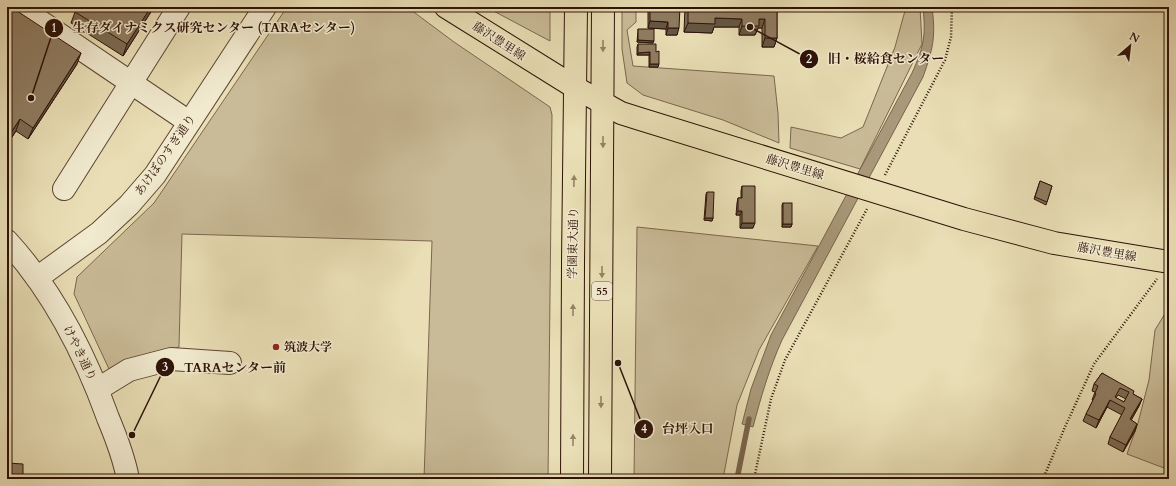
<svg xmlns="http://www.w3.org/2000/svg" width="1176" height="486" viewBox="0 0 1176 486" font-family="Cardo,'Noto Serif JP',serif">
<rect width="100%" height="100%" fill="#e9deb5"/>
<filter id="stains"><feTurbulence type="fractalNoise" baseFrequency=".005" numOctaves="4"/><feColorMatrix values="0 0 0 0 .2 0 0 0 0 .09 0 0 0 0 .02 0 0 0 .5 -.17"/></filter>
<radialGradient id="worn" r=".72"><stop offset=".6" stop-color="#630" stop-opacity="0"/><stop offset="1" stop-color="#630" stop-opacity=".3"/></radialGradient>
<!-- green -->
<g fill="#c9bb97" stroke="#7c664f">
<path d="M287,7h120l47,35 96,65 2,8 -4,364h-124l8,-238 -250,-7 -3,113 -70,22 -35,-75 3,-17 77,-74z"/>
<path d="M486,7h64v34z"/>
<path d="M622,7h14v15l-9,8 6,36 141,10 4,37 1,30 -56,-23 -80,-25 -16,-12 -5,-34z"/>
<path d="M906,7h14l2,37 -62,125 -70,-21 1,-21 50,11 22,-11 32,-80z"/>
<path d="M637,227l181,19 -59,104 -22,55 -14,74h-89z"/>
<path d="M1169,307v134l-2,5 -3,22 -37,-14 11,-31 11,-43 6,-50z"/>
</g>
<!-- water -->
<path fill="#a9997a" stroke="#78634c" d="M923,7h9c4,30 1,42 -9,70l-141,263c-13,29 -21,57 -29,87l-11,-3 9,-35 20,-54 141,-262c12,-27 14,-37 11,-66z"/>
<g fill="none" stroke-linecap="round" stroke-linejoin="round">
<!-- stream -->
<path stroke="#78634c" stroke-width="5.5" d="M737,479l12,-60"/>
<!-- minor casing -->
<g stroke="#5d4532" stroke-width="24">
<g id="minor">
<path d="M19,7l170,115"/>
<path d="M64,189l115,-182"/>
<path d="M7,241c46,50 78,113 101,177 8,19 16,40 20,61"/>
<path d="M37,278l62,-45 30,-28 26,-30 110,-168"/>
<path d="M98,389l31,-19 42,-11 59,4"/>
</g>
</g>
<!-- major casing -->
<g stroke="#2e1207" stroke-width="24">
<g id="major">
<path d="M446,7l130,81 45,25 19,6 324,100 90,24 115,19"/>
<path d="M572,479l1,-217 3,-255"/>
<path d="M600,479l3,-472"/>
</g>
</g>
<!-- path -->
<g stroke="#2e1207" stroke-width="2.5" stroke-dasharray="1 2" stroke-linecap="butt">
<path d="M885,175l60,-115 6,-23 1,-30"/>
<path d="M754,479l17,-80 14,-39 82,-151"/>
<path d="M1043,479l22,-52 29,-63 63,-85"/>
</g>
<!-- minor -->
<use href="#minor" stroke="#f1eacf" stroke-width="22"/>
<!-- major -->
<use href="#major" stroke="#e9deb5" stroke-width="22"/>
</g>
<!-- wall -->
<g fill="#7b6b53" stroke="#2e1207" fill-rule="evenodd">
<path d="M7,7l70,57 -49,75 -12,-8 -8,12 -1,-1z"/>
<path d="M154,7l-31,49 -52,-33 4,-11z"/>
<path d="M648,7h32l-3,28h-11v-6l-18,-1z"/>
<path d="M685,7h92v31l-3,9h-12v-19h-4l-3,7h-16v-8h-25l-2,6 -28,-1z"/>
<path d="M638,29l15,14 -16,-1 1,-11z"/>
<path d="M638,44l18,8 2,15h-9v-12h-12v-8z"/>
<path d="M1040,181l12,5 -6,19 -12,-6z"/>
<path d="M742,186l11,42h-13v-13h-4l1,-12 1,-5h3v-7z"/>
<path d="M707,192l6,26 -1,3 -8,-1 2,-26z"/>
<path d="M783,203l9,21 -1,3h-9v-22z"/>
<path d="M1102,373l31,21 9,5 -3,7 -8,14 6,4 -2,7 -12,21 -15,-8 2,-7 12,-22 -15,-8 -11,21 -13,-7 3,-7 7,-13 -1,-1 3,-8 -3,-1 2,-7zM1118,395l8,4 -2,3 -8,-4z"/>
</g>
<!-- shaded-wall -->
<g fill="#645744" stroke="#2e1207">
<path d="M151,7h3l-31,49 4,-12z"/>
<path d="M715,18l27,1 -3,8h-25l-2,6 -28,-1 4,-9z"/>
<path d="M759,19h6l-3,9h-4l-3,7h-16l3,-9z"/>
<path d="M650,21l18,1 -2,7 -18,-1z"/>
<path d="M668,28h11l-2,7h-11z"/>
<path d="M765,38h12l-3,9h-12z"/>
<path d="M638,40l16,1 -1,2 -16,-1z"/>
<path d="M650,52l-1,3h-12l1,-2z"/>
<path d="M81,53l-4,11 -49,75 5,-11z"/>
<path d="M650,64h9l-1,3h-9z"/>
<path d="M20,119l-4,12 -8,12 4,-12z"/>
<path d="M738,211h4l-2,4h-4z"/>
<path d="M705,218h8l-1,3 -8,-1z"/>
<path d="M742,223h13l-2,5h-13z"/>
<path d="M783,224h9l-1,3h-9z"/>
<path d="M1142,399l-3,7 -11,20 2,-7z"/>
<path d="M1110,400l-3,7 -11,21 3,-8z"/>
<path d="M1137,424l-2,7 -12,21 3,-7z"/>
</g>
<!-- building -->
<g fill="#8f7c61" stroke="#2e1207" fill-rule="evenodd">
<path d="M7,7h4l70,46 -48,75 -13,-9 -8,12 -5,-3z"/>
<path d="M78,7h73l-24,37 -52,-32z"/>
<path d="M650,7h30l-1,21h-11v-6l-18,-1z"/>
<path d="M688,7h89v31h-12v-19h-6v7h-17v-7l-27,-1v6l-27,-1z"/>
<path d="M638,29h16v12l-16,-1z"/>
<path d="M638,44h18v8l3,-1v13h-9v-12l-12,1z"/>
<path d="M1040,181l12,5 -5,16 -12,-5z"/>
<path d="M742,186h13v37h-13v-12h-4v-13h4z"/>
<path d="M707,192h7l-1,26h-8z"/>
<rect x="783" y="203" width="9" height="21"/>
<path d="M1102,373l32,18 -1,3 9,5 -12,20 7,5 -11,21 -16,-8 15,-29 -15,-8 -11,20 -13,-6 10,-20 -1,-1 3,-7 -4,-2zM1120,388l9,4 -5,10 -9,-5z"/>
<path d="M7,463l16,1v15h-16z"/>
</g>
<!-- one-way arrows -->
<defs><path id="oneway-solid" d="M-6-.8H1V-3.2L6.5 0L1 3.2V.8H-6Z"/></defs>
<g fill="#958267">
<use href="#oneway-solid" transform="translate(603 46) rotate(90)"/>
<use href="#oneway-solid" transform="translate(603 142) rotate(90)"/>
<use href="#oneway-solid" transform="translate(574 181) rotate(-89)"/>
<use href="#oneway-solid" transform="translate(602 272) rotate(90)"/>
<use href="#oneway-solid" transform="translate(573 310) rotate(-90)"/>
<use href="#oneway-solid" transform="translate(601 402) rotate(90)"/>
<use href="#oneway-solid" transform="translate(573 440) rotate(-90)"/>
</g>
<!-- markers -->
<circle fill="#8f2418" stroke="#f1eacf" stroke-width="1.5" cx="276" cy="347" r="4"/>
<g text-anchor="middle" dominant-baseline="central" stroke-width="3" stroke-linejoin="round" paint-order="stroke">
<!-- shield labels -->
<rect fill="#f1eacf" stroke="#685343" stroke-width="1" x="592" y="282" width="20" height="18" rx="3"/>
<g font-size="11" font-weight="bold" fill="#2e1207">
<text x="602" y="291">55</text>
</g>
<!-- street labels -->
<g font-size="12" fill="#2e1207" stroke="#f1eacf">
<text transform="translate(499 41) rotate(33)">藤沢豊里線</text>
<text transform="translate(165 155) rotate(-55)">あけぼのすぎ通り</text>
<text transform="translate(795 167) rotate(17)">藤沢豊里線</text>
<text transform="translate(573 243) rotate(-89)">学園東大通り</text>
<text transform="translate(1107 252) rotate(10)">藤沢豊里線</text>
<text transform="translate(80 353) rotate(64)">けやき通り</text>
</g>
<!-- poi labels -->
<g font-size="12" font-weight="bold" fill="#2e1207" stroke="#f1eacf" text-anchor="start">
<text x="284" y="347">筑波大学</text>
</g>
</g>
<!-- callouts -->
<path fill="none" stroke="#2e1207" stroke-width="1.5" d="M31 98L54 28M750 27L809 59M132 435L165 367M618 363L644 429"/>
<g fill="#2e1207" stroke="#f1eacf" stroke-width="1.5">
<circle cx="31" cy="98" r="4"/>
<circle cx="750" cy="27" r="4"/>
<circle cx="132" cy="435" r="4"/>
<circle cx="618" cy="363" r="4"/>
<circle cx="54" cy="28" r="10"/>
<circle cx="809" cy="59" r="10"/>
<circle cx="165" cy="367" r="10"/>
<circle cx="644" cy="429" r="10"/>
</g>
<g font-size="12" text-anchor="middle" font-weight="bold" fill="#fff">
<text x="54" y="32">1</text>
<text x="809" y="63">2</text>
<text x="165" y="371">3</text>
<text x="644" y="433">4</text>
</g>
<g font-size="13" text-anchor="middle" font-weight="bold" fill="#2e1207" stroke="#f1eacf" stroke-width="3" stroke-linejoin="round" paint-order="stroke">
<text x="214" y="32">生存ダイナミクス研究センター (TARAセンター)</text>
<text x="886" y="63">旧・桜給食センター</text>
<text x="235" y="372">TARAセンター前</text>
<text x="688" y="433">台坪入口</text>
</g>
<!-- margin -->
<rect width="1176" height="486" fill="none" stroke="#e9deb5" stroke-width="24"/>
<rect x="8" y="8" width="1160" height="470" fill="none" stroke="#2e1207" stroke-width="2"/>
<rect x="12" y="12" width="1152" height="462" fill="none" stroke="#2e1207"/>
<!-- north arrow -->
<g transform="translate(1130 46) rotate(28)" stroke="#f1eacf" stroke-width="3" paint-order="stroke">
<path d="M0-3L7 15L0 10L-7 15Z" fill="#2e1207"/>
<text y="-6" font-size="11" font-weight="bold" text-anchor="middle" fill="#2e1207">N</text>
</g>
<rect width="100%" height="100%" filter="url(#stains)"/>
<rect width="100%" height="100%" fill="url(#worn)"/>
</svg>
